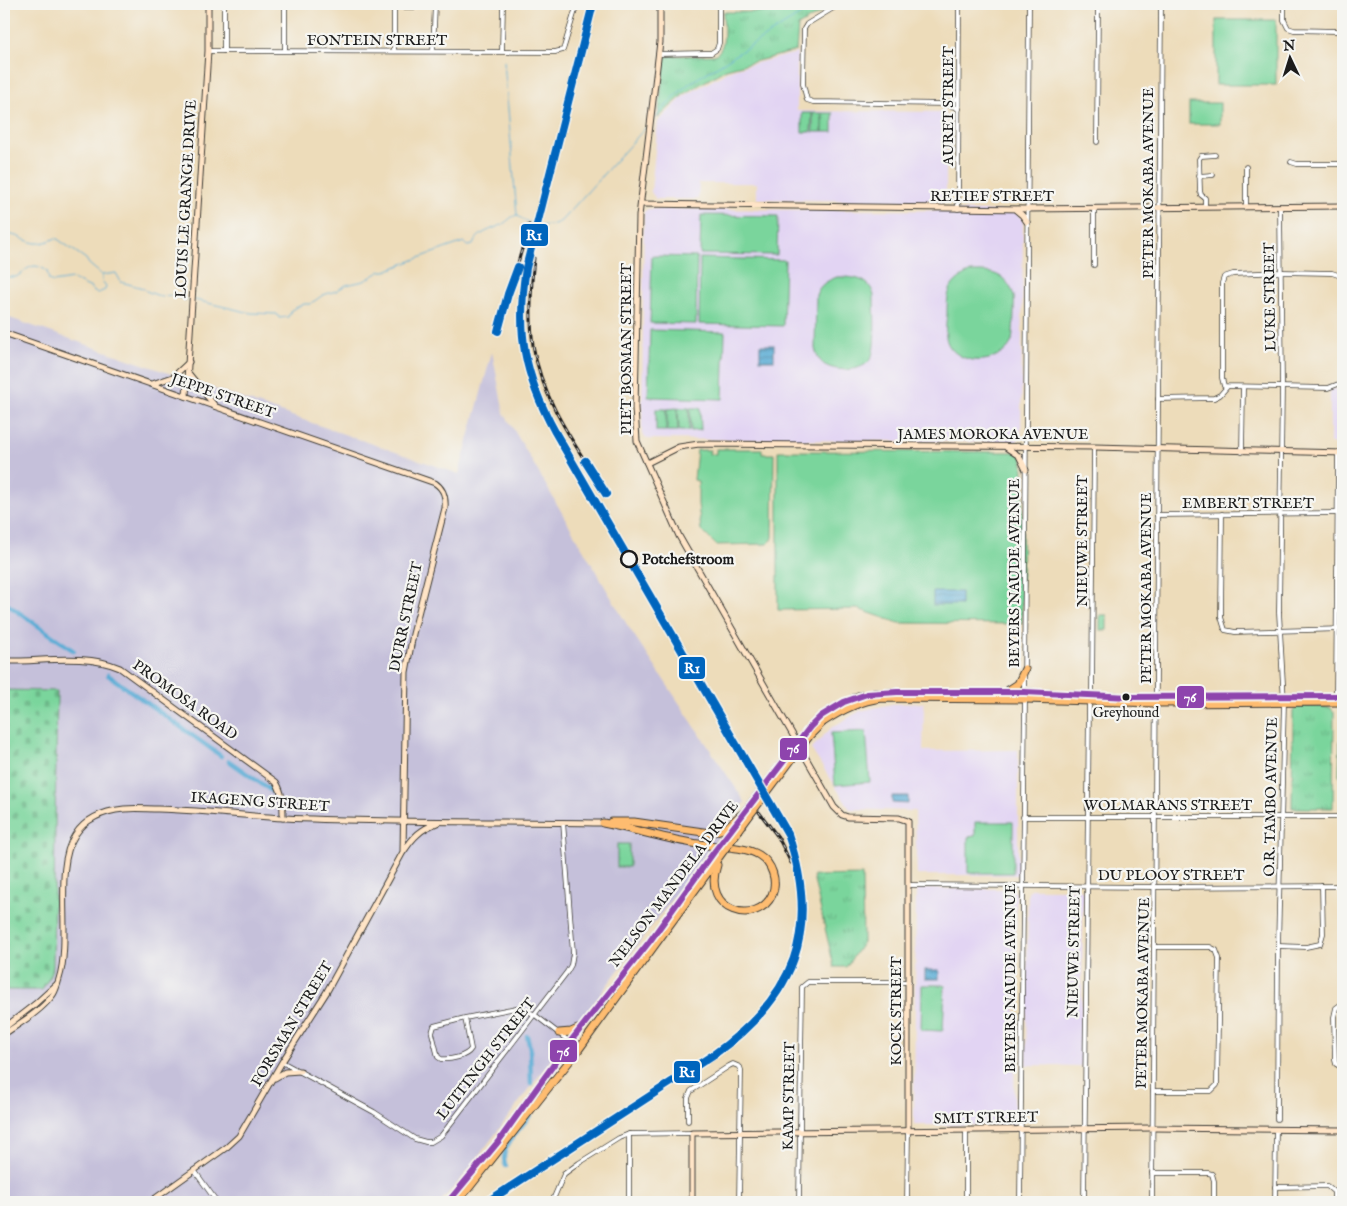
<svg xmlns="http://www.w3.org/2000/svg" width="1347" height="1206" viewBox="0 0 1347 1206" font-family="'IM FELL English',serif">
<defs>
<pattern id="grass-tufts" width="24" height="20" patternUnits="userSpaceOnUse" patternTransform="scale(1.25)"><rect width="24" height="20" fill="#7ad59c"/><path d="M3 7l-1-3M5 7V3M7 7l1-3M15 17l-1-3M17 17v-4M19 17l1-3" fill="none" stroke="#69b686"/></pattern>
<pattern id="cemetery-stones" width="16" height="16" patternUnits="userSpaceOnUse" patternTransform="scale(1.25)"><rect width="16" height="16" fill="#7ad59c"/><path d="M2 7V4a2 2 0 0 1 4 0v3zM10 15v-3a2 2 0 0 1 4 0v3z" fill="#69b686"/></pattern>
<pattern id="water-rules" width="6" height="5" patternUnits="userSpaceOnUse" patternTransform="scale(1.25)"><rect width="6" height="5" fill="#5aacd5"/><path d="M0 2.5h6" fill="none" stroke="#4a8bac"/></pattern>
</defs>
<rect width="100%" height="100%" fill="#f6f6f2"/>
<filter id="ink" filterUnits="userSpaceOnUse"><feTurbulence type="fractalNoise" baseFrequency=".02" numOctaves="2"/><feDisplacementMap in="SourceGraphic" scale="10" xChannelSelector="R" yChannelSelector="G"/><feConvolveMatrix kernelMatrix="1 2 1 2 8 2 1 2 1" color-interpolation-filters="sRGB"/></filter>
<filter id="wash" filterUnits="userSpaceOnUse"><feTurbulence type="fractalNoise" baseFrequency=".0096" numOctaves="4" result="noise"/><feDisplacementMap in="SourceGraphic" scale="20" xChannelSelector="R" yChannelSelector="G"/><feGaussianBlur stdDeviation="1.12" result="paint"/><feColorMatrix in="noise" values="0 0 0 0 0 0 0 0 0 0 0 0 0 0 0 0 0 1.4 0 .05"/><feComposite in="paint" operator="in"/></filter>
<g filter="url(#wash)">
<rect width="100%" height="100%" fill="#eddcba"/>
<!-- built -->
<g fill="#e2d4f3">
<path d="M797,53v58l149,1v90l-189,-3v-16h-58l-1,16h-42l-5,-7 7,-70 26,-26 49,-27z"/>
<path d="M648,209l366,2 9,9 -2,216 -5,6 -369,-3 -5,-5 2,-222z"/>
<rect x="1330" y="389" width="13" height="55"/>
<path d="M924,703l-1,48 95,-1v125h-101l-2,-64 -65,-2 -39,-60 20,-21 29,-17 32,-7z"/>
<path d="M919,889h93l4,4 -2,232h-100l2,-232z"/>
<path d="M1031,889h49l3,3 -2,174 -55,-1 2,-173z"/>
</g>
<!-- industrial -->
<path fill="#c5c0da" d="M4,316l455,158 33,-122 12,61 122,210 119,179 -282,375 -23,25h-436z"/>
<!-- grass -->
<g fill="url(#grass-tufts)" stroke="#4b785c">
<path d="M780,4h55l-37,22 -2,25 -70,18 -42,25 -26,24 7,-62 49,-1c14,-6 9,-30 9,-43h57z"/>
<path d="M1298,706l32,1 4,5 -1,96h-41l1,-97z"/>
<path d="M1340,741h3v35h-4z"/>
<path d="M862,875l1,67 -17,25h-12l-21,-91z"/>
</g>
<!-- cemetery -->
<path fill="url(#cemetery-stones)" stroke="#4b785c" d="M4,690l53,1 -4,275 -4,12 -7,12h-38z"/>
<!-- garden -->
<g fill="#7ad59c" stroke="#4b785c">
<rect x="1216" y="20" width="60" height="65"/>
<rect x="1189" y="103" width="31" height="21"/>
<path d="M802,113h10l-1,19h-9z"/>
<rect x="813" y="113" width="9" height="19"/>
<rect x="823" y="113" width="10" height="19"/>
<path d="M701,215l77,1 -1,39 -77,-1z"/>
<path d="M652,256l45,1 -1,67 -46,-1z"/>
<path d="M700,258l85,2 -2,66 -84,-2z"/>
<path d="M971,272c10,0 21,-1 30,5 6,4 11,12 13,19 1,5 -1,41 -2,45 -7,17 -31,23 -47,17 -9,-3 -18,-11 -19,-21 -1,-7 0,-16 1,-23 0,-23 2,-32 24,-42z"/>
<path d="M837,277c17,0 33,1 37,19 0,15 3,50 -3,62 -7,14 -34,14 -46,7 -6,-4 -8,-10 -10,-16l1,-54c4,-11 11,-14 21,-18z"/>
<path d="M650,330l75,2 -2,67 -75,-2z"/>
<path d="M677,408l1,23h-11v-22z"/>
<path d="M678,408h11v23h-10z"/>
<path d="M690,408h10l1,22 -10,1z"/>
<rect x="656" y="409" width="10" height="22"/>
<path d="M716,449h46v5h12l-1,84 -5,6 -52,1 -15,-15 -3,-26v-23l-4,-1 3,-30h13l-1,4h7z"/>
<path d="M778,451l245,1 -1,172 -123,-1 -41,-14 -80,1z"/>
<rect x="1100" y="615" width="7" height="15"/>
<path d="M866,731l4,51 -35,3 -4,-52z"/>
<path d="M975,822h38v51h-45v-36l7,-1z"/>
<rect x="617" y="844" width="12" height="23"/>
<path d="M922,985h23l-2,46 -22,-1z"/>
</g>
<!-- water -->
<g fill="url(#water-rules)" stroke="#3b6478">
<rect x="760" y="345" width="14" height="15"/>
<rect x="933" y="592" width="28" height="13"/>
<path d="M892,796h16v8l-16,-1z"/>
<rect x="925" y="970" width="14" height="9"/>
</g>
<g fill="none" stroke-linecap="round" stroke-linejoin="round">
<!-- stream -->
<g stroke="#5aacd5" stroke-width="1">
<path d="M504,61l13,154c11,10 31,14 44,6l87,-96"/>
<path d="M653,120l25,-27 12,-10 128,-79"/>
<path d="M4,234l4,-1c4,3 7,2 11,4 16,8 21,8 37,1l30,21 3,5 12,10"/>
<path d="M4,277h12c12,-7 15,-17 31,-6l2,9 4,2 19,-3 19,9 3,4 4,1 7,-3 1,-4 -4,-5v-6l14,-2 5,9 22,6 3,3 16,6 8,-2 15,5h6"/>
<path d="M195,300l56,13 26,1 2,4 9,-1 3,-7 13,-6h6l13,-9 13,-4 10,-6 18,-4 17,-10h5c26,-11 52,-20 78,-29l4,4 5,-1c4,-13 19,-15 30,-21 5,-3 7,-7 14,-9"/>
</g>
<!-- canal -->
<g stroke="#5aacd5" stroke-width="4.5">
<path d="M4,602l70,49"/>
<path d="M108,675l113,81"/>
<path d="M229,761l44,31"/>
<path d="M527,1036l3,12 1,36"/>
<path d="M506,1166c-9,-16 14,-37 23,-49l2,-4"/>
<path d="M527,1200l1,2"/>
</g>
</g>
</g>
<g filter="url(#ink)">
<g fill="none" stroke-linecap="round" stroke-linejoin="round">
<!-- street casing -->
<g stroke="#3b3934" stroke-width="5.5">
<g id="street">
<path d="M840,4l-33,20 -3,5 -1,55 4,16 6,2 134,2 12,5"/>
<path d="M1284,4v16l4,8 6,2 42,1 7,3"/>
<path d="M404,7h31"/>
<path d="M285,50v-46"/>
<path d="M208,51l347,1 8,-2 1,-3 13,-43"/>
<path d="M224,51v-47"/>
<path d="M394,51v-47"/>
<path d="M433,51l2,-47"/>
<path d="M502,51l1,-47"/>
<path d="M659,54l46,-1h6l6,-4 2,-6v-39"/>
<path d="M947,104l11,-6"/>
<path d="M1343,124v43"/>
<path d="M1097,142l1,-138"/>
<path d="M1291,162l6,2h46"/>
<path d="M1246,167v40"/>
<path d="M1199,176l14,-1"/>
<path d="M1205,207v-9l-4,-3 -1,-4 -1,-32 2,-3 14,-1"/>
<path d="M958,209l1,-205"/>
<path d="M1094,265v-56"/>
<path d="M1282,272l50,1 9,3 2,6 -1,83 -1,18 -13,5 -104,-2 -2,-8v-95l2,-6 9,-3z"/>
<path d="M1158,399l56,-1 6,-3 7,-8"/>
<path d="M1242,452l1,-65"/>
<path d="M1222,514l-1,103 4,13 10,2 108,-3"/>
<path d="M1157,515l181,-2"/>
<path d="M1024,691l5,-687"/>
<path d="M1092,695l2,-248"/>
<path d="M1336,696l2,-243"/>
<path d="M1023,817h320"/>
<path d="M910,885l245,2 188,-1"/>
<path d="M1278,946l28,1 14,-3 3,-10 -1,-48"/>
<path d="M1343,1003l-7,5 -2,9 1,43 1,4 7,4"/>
<path d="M465,1018l6,31c-5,8 -21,11 -30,10l-3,-2 -6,-24 2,-7 31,-8 51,-10 10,2 9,5 44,34"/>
<path d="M282,1062l92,50 41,27 11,3h5l10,-6 126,-164 4,-7 2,-12 -10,-131"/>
<path d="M1153,1091h58l6,-6 2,-127 -3,-8 -6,-3h-55"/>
<path d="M1277,1119l1,-173 6,-244 -5,-90 3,-226 -2,-179"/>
<path d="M688,1121v-23l3,-7 38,-25 4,-2 7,3 1,3 -2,132"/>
<path d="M629,1134v68"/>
<path d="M194,1170l23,32"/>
<path d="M1152,1173h56l4,1 2,7v21"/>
<path d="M1275,1187l52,-1 7,6v10"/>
<path d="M552,1202l12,-28 15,-11 40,-25 10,-4 63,-1"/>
<path d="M799,1202l3,-215 6,-5h101"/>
<path d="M907,1202l1,-71"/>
<path d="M966,1202v-71"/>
<path d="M1020,1202l5,-504"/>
<path d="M1084,1202l5,-500"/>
<path d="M1152,1202l9,-1198"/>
<path d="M1275,1202l1,-73"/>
</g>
</g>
<!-- secondary casing -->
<g stroke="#3b3934" stroke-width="7">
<g id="secondary">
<path d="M660,4v38l-21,174 -4,192 2,33 42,95 155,271 8,8 6,2 51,1 9,3v310"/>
<path d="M641,204l386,5 316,-3"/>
<path d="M1016,210l6,5 5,7"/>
<path d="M4,333l431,150c9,6 11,14 10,25l-32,126 -7,38 -3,180 -77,141 -44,69 -43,74 -12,11 -77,55"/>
<path d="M189,374l26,32"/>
<path d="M152,384l21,-7 16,-15"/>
<path d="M186,396l22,-345v-47"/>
<path d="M1007,448l12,8 7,14"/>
<path d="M647,463l32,-16 20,-3 395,3 249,6"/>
<path d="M4,661c37,1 81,-8 116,7l156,114c7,11 7,23 7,36"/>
<path d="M404,851c9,-14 17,-22 33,-28"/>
<path d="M4,1028l31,-24 22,-20"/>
<path d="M4,1034c16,-11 36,-22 48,-38 4,-5 5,-11 7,-17 13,-41 -6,-111 16,-144 11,-17 29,-24 49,-26 11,-1 23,0 34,0 42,1 84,7 127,9 106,5 212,3 318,5"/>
<path d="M275,1078l10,-6 15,-1"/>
<path d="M692,1202v-69l460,-5 191,2"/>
</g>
</g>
<!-- highway casing -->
<g stroke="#3b3934" stroke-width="9">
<g id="highway">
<path d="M1007,691l11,-7 7,-15"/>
<path d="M821,716l13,-8 24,-12 17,-3 22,-1h127l106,5 213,-1"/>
<path d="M823,722c18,-12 36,-21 58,-24l144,1 131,4 187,-1"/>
<path d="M611,822h23l76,11 16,-5 19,-17"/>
<path d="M603,823c30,6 59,15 89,20 20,4 51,2 67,12 13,8 19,26 13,40 -15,32 -71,17 -55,-30"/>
<path d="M722,841l13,-18"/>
<path d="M730,842l19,-26"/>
<path d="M559,1033l12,-1 9,-4"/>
<path d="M448,1202l50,-60 72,-100 80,-101 64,-89"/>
<path d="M455,1202l13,-13 111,-140 145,-199"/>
</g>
</g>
<!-- street -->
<use href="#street" stroke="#fff" stroke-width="4"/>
<!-- secondary -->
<use href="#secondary" stroke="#ffe4c6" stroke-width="5"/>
<!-- highway -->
<use href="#highway" stroke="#febc70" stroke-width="7"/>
<!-- rail casing -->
<g stroke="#1c1c1c" stroke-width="3">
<g id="rail">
<path d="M534,258c-3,28 -5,58 -1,87 9,56 44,102 73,149"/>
<path d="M498,331l31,-106"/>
<path d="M759,812l19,25 13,26"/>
<path d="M487,1202l226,-147c82,-58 108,-124 75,-221l-233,-402c-31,-57 -39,-100 -29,-164l67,-264"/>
</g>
</g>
<!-- rail -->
<use href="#rail" stroke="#f6f6f2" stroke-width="1" stroke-dasharray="4" stroke-linecap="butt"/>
<!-- highway-bridge casing -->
<g stroke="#3b3934" stroke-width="9" stroke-linecap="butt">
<g id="highway-bridge">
<path d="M745,811l65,-84 11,-11"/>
<path d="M749,816l61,-81 13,-13"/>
<path d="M724,850l6,-8"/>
<path d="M714,852l8,-11"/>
</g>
</g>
<!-- highway-bridge -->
<use href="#highway-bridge" stroke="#febc70" stroke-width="7"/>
<!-- bus-1 casing -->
<g stroke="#f6f6f2" stroke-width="10">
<path id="bus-1" d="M448,1202l50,-60 72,-100 80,-101 64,-89 96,-125 11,-11 23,-14 23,-8 30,-2h127l106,5 213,-1"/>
</g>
<!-- bus-1 -->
<use href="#bus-1" stroke="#8e44ad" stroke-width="6"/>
<!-- rail-1 casing -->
<g stroke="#f6f6f2" stroke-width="11">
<g id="rail-1">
<path d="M498,331l10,-37 10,-27"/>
<path d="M585,461l21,33"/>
<path d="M487,1202l226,-147c82,-58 108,-124 75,-221l-233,-402c-31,-57 -39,-100 -29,-164l67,-264"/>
</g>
</g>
<!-- rail-1 -->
<use href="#rail-1" stroke="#0065bd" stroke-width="8"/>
</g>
</g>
<!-- markers -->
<circle fill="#f6f6f2" stroke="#1c1c1c" stroke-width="2.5" cx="629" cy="559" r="8"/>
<circle fill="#1c1c1c" stroke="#f6f6f2" stroke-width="2" cx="1126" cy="697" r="4.5"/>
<g text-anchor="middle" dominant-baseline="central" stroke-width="4.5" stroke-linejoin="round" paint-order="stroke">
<!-- bus labels -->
<g font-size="14" fill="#1c1c1c" stroke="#f6f6f2">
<text x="1126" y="713">Greyhound</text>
</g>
<!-- street labels -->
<g font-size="15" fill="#1c1c1c" stroke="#f6f6f2">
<text x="377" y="40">FONTEIN STREET</text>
<text transform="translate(948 106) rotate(-90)">AURET STREET</text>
<text transform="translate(1148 183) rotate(-90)">PETER MOKABA AVENUE</text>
<text x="992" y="196">RETIEF STREET</text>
<text transform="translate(186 199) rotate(-87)">LOUIS LE GRANGE DRIVE</text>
<text transform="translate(1270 297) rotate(-91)">LUKE STREET</text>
<text transform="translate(626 349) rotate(-90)">PIET BOSMAN STREET</text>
<text transform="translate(223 396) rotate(19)">JEPPE STREET</text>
<text x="993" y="434">JAMES MOROKA AVENUE</text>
<text x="1248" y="503">EMBERT STREET</text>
<text transform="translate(1082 541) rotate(-90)">NIEUWE STREET</text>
<text transform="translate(1014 573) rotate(-90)">BEYERS NAUDE AVENUE</text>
<text transform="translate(1146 588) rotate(-90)">PETER MOKABA AVENUE</text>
<text transform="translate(406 617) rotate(-78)">DURR STREET</text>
<text transform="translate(185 700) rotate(36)">PROMOSA ROAD</text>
<text transform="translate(1271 797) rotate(-89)">O.R. TAMBO AVENUE</text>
<text transform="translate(260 802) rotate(4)">IKAGENG STREET</text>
<text x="1168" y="805">WOLMARANS STREET</text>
<text x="1171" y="875">DU PLOOY STREET</text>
<text transform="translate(674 884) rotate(-53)">NELSON MANDELA DRIVE</text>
<text transform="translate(1074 952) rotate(-89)">NIEUWE STREET</text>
<text transform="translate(1010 978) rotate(-90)">BEYERS NAUDE AVENUE</text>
<text transform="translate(1143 993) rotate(-89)">PETER MOKABA AVENUE</text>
<text transform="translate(896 1011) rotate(-90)">KOCK STREET</text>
<text transform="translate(292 1024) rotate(-59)">FORSMAN STREET</text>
<text transform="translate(486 1059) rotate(-52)">LUITINGH STREET</text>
<text transform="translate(789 1096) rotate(-89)">KAMP STREET</text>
<text transform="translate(986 1118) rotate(-1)">SMIT STREET</text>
</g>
<!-- stop labels -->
<g font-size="15" font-weight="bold" fill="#1c1c1c" stroke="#f6f6f2" text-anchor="start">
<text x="642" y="559">Potchefstroom</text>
</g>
</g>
<g stroke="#f6f6f2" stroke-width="2">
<rect x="520" y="223" width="29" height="24" rx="5" fill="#0065bd"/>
<rect x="678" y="656" width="28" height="24" rx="5" fill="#0065bd"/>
<rect x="1176" y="685" width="29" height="24" rx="5" fill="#8e44ad"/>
<rect x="779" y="737" width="29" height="24" rx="5" fill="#8e44ad"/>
<rect x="549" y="1039" width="29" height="24" rx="5" fill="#8e44ad"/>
<rect x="673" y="1060" width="28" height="24" rx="5" fill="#0065bd"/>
</g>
<g font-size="14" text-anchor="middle" font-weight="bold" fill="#fff">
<text x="534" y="240">R1</text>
<text x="692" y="673">R1</text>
<text x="1190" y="702">76</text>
<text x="793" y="753">76</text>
<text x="563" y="1056">76</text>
<text x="687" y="1077">R1</text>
</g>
<!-- margin -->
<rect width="1347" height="1206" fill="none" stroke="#f6f6f2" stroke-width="20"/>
<!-- north arrow -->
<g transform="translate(1290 58) rotate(356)" stroke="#f6f6f2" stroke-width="4" paint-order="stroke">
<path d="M0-4L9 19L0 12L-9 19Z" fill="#1c1c1c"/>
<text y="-8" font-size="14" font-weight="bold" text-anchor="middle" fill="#1c1c1c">N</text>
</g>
</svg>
